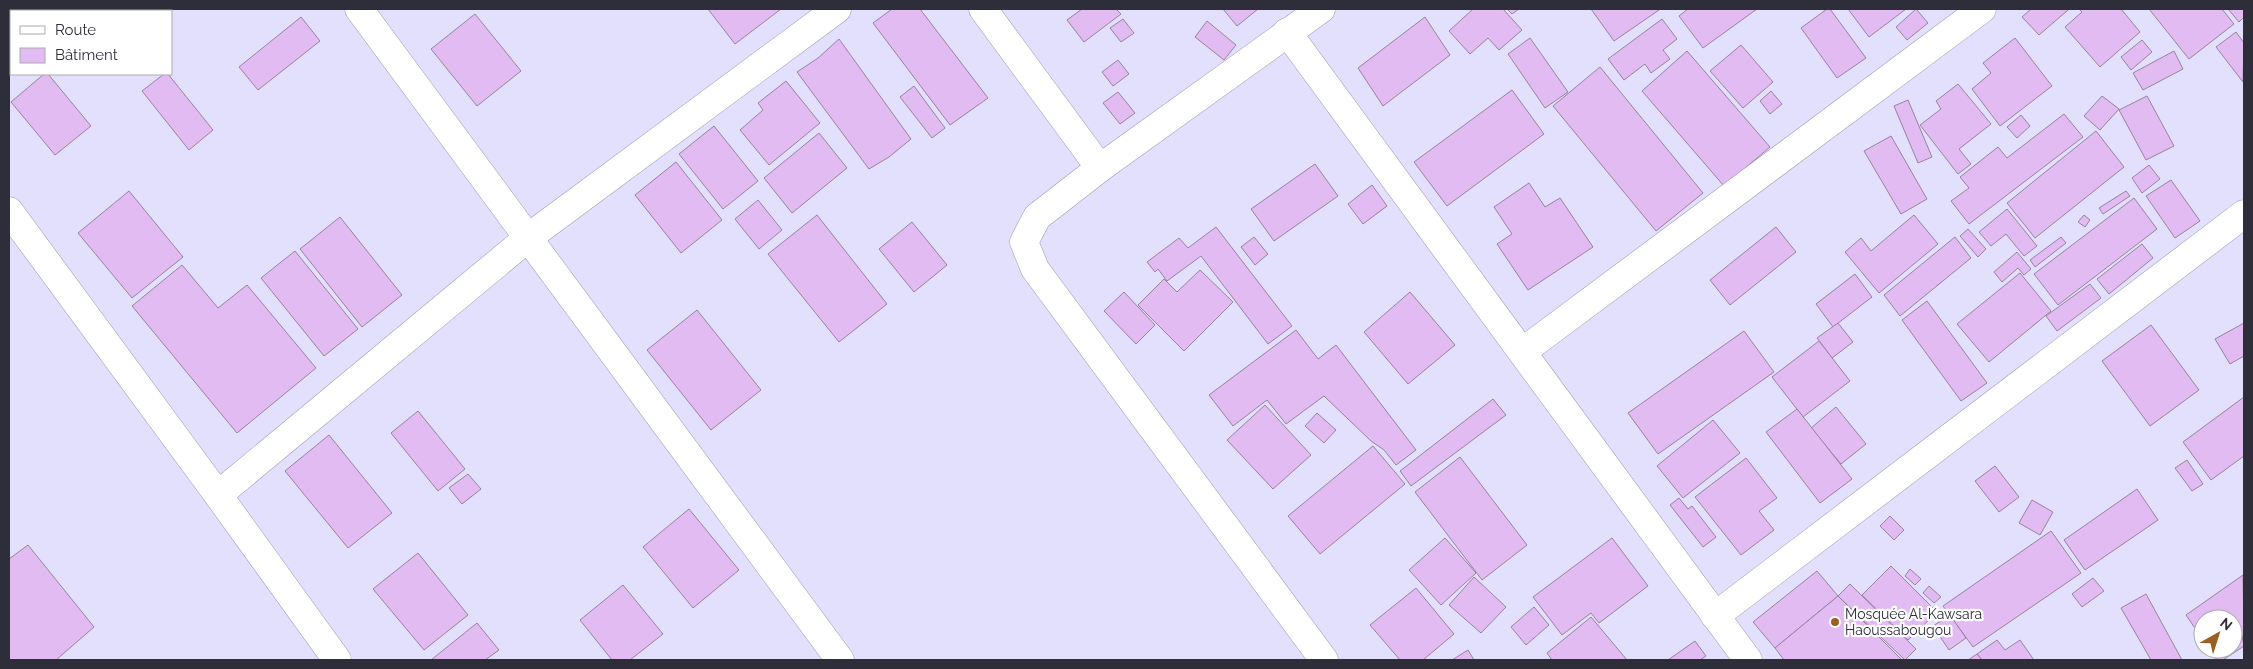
<svg xmlns="http://www.w3.org/2000/svg" width="2253" height="669" viewBox="0 0 2253 669" font-family="Raleway,sans-serif">
<rect width="100%" height="100%" fill="#e2e0fc"/>
<!-- building -->
<g fill="#e2bbf2" stroke="#97839f">
<path d="M708,9h73l-46,35z"/>
<path d="M892,9h28l68,89 -38,27 -77,-102z"/>
<path d="M1082,9h34l5,5 -37,28 -17,-22z"/>
<path d="M1223,9h35l-21,17z"/>
<path d="M1473,9h30l19,21 -23,20 -11,-12 -18,16 -21,-23z"/>
<path d="M1507,9h12l-7,5z"/>
<path d="M1591,9h67l1,1 -45,31z"/>
<path d="M1688,9h69l-54,39 -24,-32z"/>
<path d="M1827,9h3l36,49 -29,20 -36,-50z"/>
<path d="M1848,9h58l-37,28z"/>
<path d="M1916,9l12,14 -21,17 -11,-13z"/>
<path d="M2031,9h36l1,1 -29,25 -17,-18z"/>
<path d="M2079,9h42l19,23 -40,35 -35,-40 17,-15z"/>
<path d="M2149,9h73l12,15 -45,35z"/>
<path d="M2228,9h16v8l-5,5z"/>
<path d="M475,14l46,57 -44,35 -46,-57z"/>
<path d="M301,17l19,24 -62,49 -19,-23z"/>
<path d="M1425,17l25,38 -67,51 -25,-38z"/>
<path d="M1123,19l11,14 -13,9 -11,-14z"/>
<path d="M1662,19l15,20 -14,11 7,9 -19,14 -6,-9 -21,16 -16,-21z"/>
<path d="M1207,21l29,24 -12,15 -29,-23z"/>
<path d="M2236,32l8,11 -1,39 -27,-35z"/>
<path d="M1530,38l38,54 -23,16 -37,-54z"/>
<path d="M2015,38l37,48 -52,40 -28,-37 19,-16 -8,-10z"/>
<path d="M839,39l72,100 -22,18 -20,12 -72,-97 21,-14z"/>
<path d="M2142,40l10,12 -21,18 -10,-13z"/>
<path d="M1741,45l32,37 -30,26 -33,-37z"/>
<path d="M1687,51l83,96 -46,39 -82,-95z"/>
<path d="M2174,51l9,18 -40,21 -10,-17z"/>
<path d="M1118,60l11,14 -16,12 -11,-14z"/>
<path d="M1600,67l103,126 -47,38 -103,-125z"/>
<path d="M44,74h4l43,52 -36,29 -44,-53z"/>
<path d="M164,74h4l45,56 -24,20 -47,-59z"/>
<path d="M786,81l34,42 -51,42 -29,-35 23,-20 -5,-7z"/>
<path d="M1958,84l33,40 -32,25 12,15 -13,10 -38,-49 21,-16 -5,-8z"/>
<path d="M914,86l31,42 -13,10 -32,-41z"/>
<path d="M1512,90l32,44 -97,72 -33,-44z"/>
<path d="M1771,91l11,13 -12,10 -10,-13z"/>
<path d="M1118,92l17,21 -15,11 -17,-21z"/>
<path d="M2102,96l17,13 -19,21 -16,-14z"/>
<path d="M2147,96l27,50 -28,14 -27,-50z"/>
<path d="M1908,100l24,57 -14,6 -24,-57z"/>
<path d="M2064,114l19,23 -114,87 -18,-23 18,-13 -9,-11 38,-30 9,11z"/>
<path d="M2021,115l9,11 -13,12 -10,-11z"/>
<path d="M714,126l44,55 -35,28 -44,-55z"/>
<path d="M2096,131l28,36 -89,71 -28,-35z"/>
<path d="M819,133l28,35 -55,45 -28,-35z"/>
<path d="M1891,136l36,63 -26,15 -37,-63z"/>
<path d="M676,162l46,58 -41,33 -46,-58z"/>
<path d="M1315,164l23,32 -64,45 -23,-32z"/>
<path d="M2149,165l11,14 -18,14 -10,-15z"/>
<path d="M2171,180l29,41 -25,17 -29,-42z"/>
<path d="M1529,183l16,24 15,-9 33,49 -65,43 -31,-46 15,-10 -18,-27z"/>
<path d="M1372,185l15,21 -24,18 -15,-20z"/>
<path d="M129,191l54,66 -51,41 -54,-65z"/>
<path d="M2126,191l4,5 -27,18 -4,-6z"/>
<path d="M2134,198l23,31 -99,76 -24,-31z"/>
<path d="M758,200l24,30 -23,19 -24,-30z"/>
<path d="M2007,209l30,37 -13,10 -18,-22 -15,12 -12,-14z"/>
<path d="M817,215l70,89 -48,38 -71,-88z"/>
<path d="M1914,215l24,29 -59,49 -34,-41 16,-14 10,13z"/>
<path d="M2084,215l6,5 -5,7 -7,-5z"/>
<path d="M340,217l62,78 -40,32 -62,-78z"/>
<path d="M912,222l35,43 -33,27 -35,-43z"/>
<path d="M1216,227l76,99 -24,18 -67,-88 -34,25 -9,-12 -3,3 -8,-10 32,-24 9,10z"/>
<path d="M1776,227l20,25 -66,53 -20,-25z"/>
<path d="M1968,229l18,20 -8,8 -18,-21z"/>
<path d="M1254,237l14,17 -13,11 -14,-18z"/>
<path d="M1955,237l16,21 -71,58 -16,-21z"/>
<path d="M2061,237l5,6 -31,24 -5,-7z"/>
<path d="M2142,244l11,14 -44,36 -12,-15z"/>
<path d="M295,251l63,78 -34,27 -63,-78z"/>
<path d="M2017,252l14,17 -7,6 -6,-7 -16,14 -8,-10z"/>
<path d="M182,265l36,43 29,-23 69,83 -79,65 -105,-127z"/>
<path d="M1200,270l33,32 -49,49 -46,-46 26,-26 13,13z"/>
<path d="M2020,273l31,38 -62,51 -32,-38z"/>
<path d="M1855,274l17,23 -39,30 -17,-23z"/>
<path d="M2090,284l11,14 -44,33 -11,-15z"/>
<path d="M1124,292l31,33 -19,19 -32,-33z"/>
<path d="M1410,292l45,53 -47,39 -44,-52z"/>
<path d="M1927,301l60,82 -26,18 -59,-81z"/>
<path d="M697,310l64,80 -50,40 -64,-80z"/>
<path d="M1838,323l15,19 -21,16 -15,-20z"/>
<path d="M2244,323v33l-14,8 -15,-25z"/>
<path d="M2151,325l48,65 -49,36 -48,-65z"/>
<path d="M1296,330l22,29 18,-14 80,105 -20,15 -12,-15 -13,-9 -47,-45 -38,28 -19,-24 -34,26 -24,-31z"/>
<path d="M1744,331l30,41 -116,82 -30,-41z"/>
<path d="M1819,341l31,40 -47,36 -31,-40z"/>
<path d="M2244,397v59l-33,24 -28,-38z"/>
<path d="M1493,399l13,16 -95,71 -11,-15z"/>
<path d="M1265,405l46,50 -38,34 -46,-49z"/>
<path d="M1836,407l30,37 -25,20 -30,-36z"/>
<path d="M1797,409l55,70 -32,24 -54,-71z"/>
<path d="M418,411l47,58 -27,22 -47,-58z"/>
<path d="M1317,413l19,17 -12,13 -19,-17z"/>
<path d="M1713,420l27,33 -57,45 -26,-32z"/>
<path d="M329,435l63,78 -44,35 -63,-77z"/>
<path d="M1373,446l32,38 -85,70 -32,-38z"/>
<path d="M1460,457l67,88 -45,35 -67,-88z"/>
<path d="M1746,458l31,40 -18,13 15,19 -33,25 -46,-58z"/>
<path d="M2187,460l16,24 -11,7 -17,-23z"/>
<path d="M1995,466l24,31 -20,15 -24,-31z"/>
<path d="M468,474l13,15 -19,15 -13,-16z"/>
<path d="M2137,489l21,31 -73,50 -21,-30z"/>
<path d="M1679,498l9,11 4,-3 24,31 -13,10 -33,-42z"/>
<path d="M2032,500l21,12 -13,23 -21,-12z"/>
<path d="M689,509l50,61 -46,38 -50,-61z"/>
<path d="M1890,516l14,14 -10,10 -14,-14z"/>
<path d="M2051,531l30,42 -108,74 -30,-41z"/>
<path d="M1445,538l31,35 -35,32 -32,-35z"/>
<path d="M1612,538l36,48 -49,37 -8,-10 -29,22 -29,-38z"/>
<path d="M28,545l66,82 -38,33h-47v-101z"/>
<path d="M418,553l50,62 -44,35 -51,-61z"/>
<path d="M1891,566l46,46 -29,28 -46,-45z"/>
<path d="M1910,569l11,10 -6,6 -10,-9z"/>
<path d="M1817,571l21,25 -63,52 -22,-26z"/>
<path d="M2243,575l1,60 -2,1 2,10 -21,14h-6l-7,-11h23v-30h-30v21l-17,-25z"/>
<path d="M1474,577l32,30 -25,26 -32,-28z"/>
<path d="M2093,578l11,13 -22,16 -10,-13z"/>
<path d="M1850,584l66,65 -11,11 -67,-64z"/>
<path d="M623,585l40,49 -33,26h-18l-32,-40z"/>
<path d="M1929,586l12,11 -7,6 -11,-10z"/>
<path d="M1416,588l38,46 -31,26h-23l-30,-35z"/>
<path d="M2146,594l36,66h-31l-30,-52z"/>
<path d="M1838,596l64,64h-118l-9,-12z"/>
<path d="M1534,607l15,18 -23,20 -15,-18z"/>
<path d="M1950,615l16,23 -17,12 -16,-24z"/>
<path d="M1591,617l36,43h-75l-5,-7z"/>
<path d="M477,623l22,27 -14,10h-54z"/>
<path d="M1997,640l8,10 15,-10 14,20h-52l-5,-6z"/>
<path d="M1695,641l11,15 -6,4h-32z"/>
<path d="M1468,650l6,10h-22z"/>
<path d="M1977,654l5,6h-14z"/>
</g>
<g fill="none" stroke-linecap="round" stroke-linejoin="round">
<!-- minor casing -->
<g stroke="#9b98b8" stroke-width="29">
<g id="minor">
<path d="M359,9l481,651"/>
<path d="M983,9l117,159 -63,49 -13,25 11,27 289,391"/>
<path d="M1287,32l461,628"/>
<path d="M1100,168l221,-159"/>
<path d="M9,211l209,284 119,165"/>
<path d="M1522,352l460,-343"/>
<path d="M218,495l311,-258 308,-228"/>
<path d="M1715,616l529,-402"/>
</g>
</g>
<!-- minor -->
<use href="#minor" stroke="#fff" stroke-width="28"/>
</g>
<!-- markers -->
<circle fill="#9b6021" stroke="#fff" stroke-width="2" cx="1835" cy="622" r="5"/>
<g text-anchor="middle" dominant-baseline="central" stroke-width="4.5" stroke-linejoin="round" paint-order="stroke">
<!-- poi labels -->
<g font-size="14" fill="#2e2d3a" stroke="#fff" text-anchor="start">
<text x="1845" y="614">Mosquée Al-Kawsara<tspan x="1845" dy="16">Haoussabougou</tspan></text>
</g>
</g>
<!-- border -->
<rect width="2253" height="669" fill="none" stroke="#2e2d3a" stroke-width="20"/>
<!-- legend -->
<rect x="10" y="10" width="162" height="65" fill="#ffffff" stroke="#ababb0"/>
<rect x="20" y="26" width="25" height="8" fill="#ffffff" stroke="#ababb0"/>
<text x="55" y="35" font-size="15" fill="#2e2d3a">Route</text>
<rect x="20" y="48" width="25" height="15" fill="#e2bbf2" stroke="#ababb0"/>
<text x="55" y="60" font-size="15" fill="#2e2d3a">Bâtiment</text>
<!-- north arrow -->
<g transform="translate(2218 634) rotate(39)"><circle r="24" fill="#ffffff" stroke="#ababb0"/>
<path d="M0-4L9 19L0 12L-9 19Z" fill="#9b6021"/>
<text y="-8" font-size="14" font-weight="bold" text-anchor="middle" fill="#2e2d3a">N</text>
</g>
</svg>
